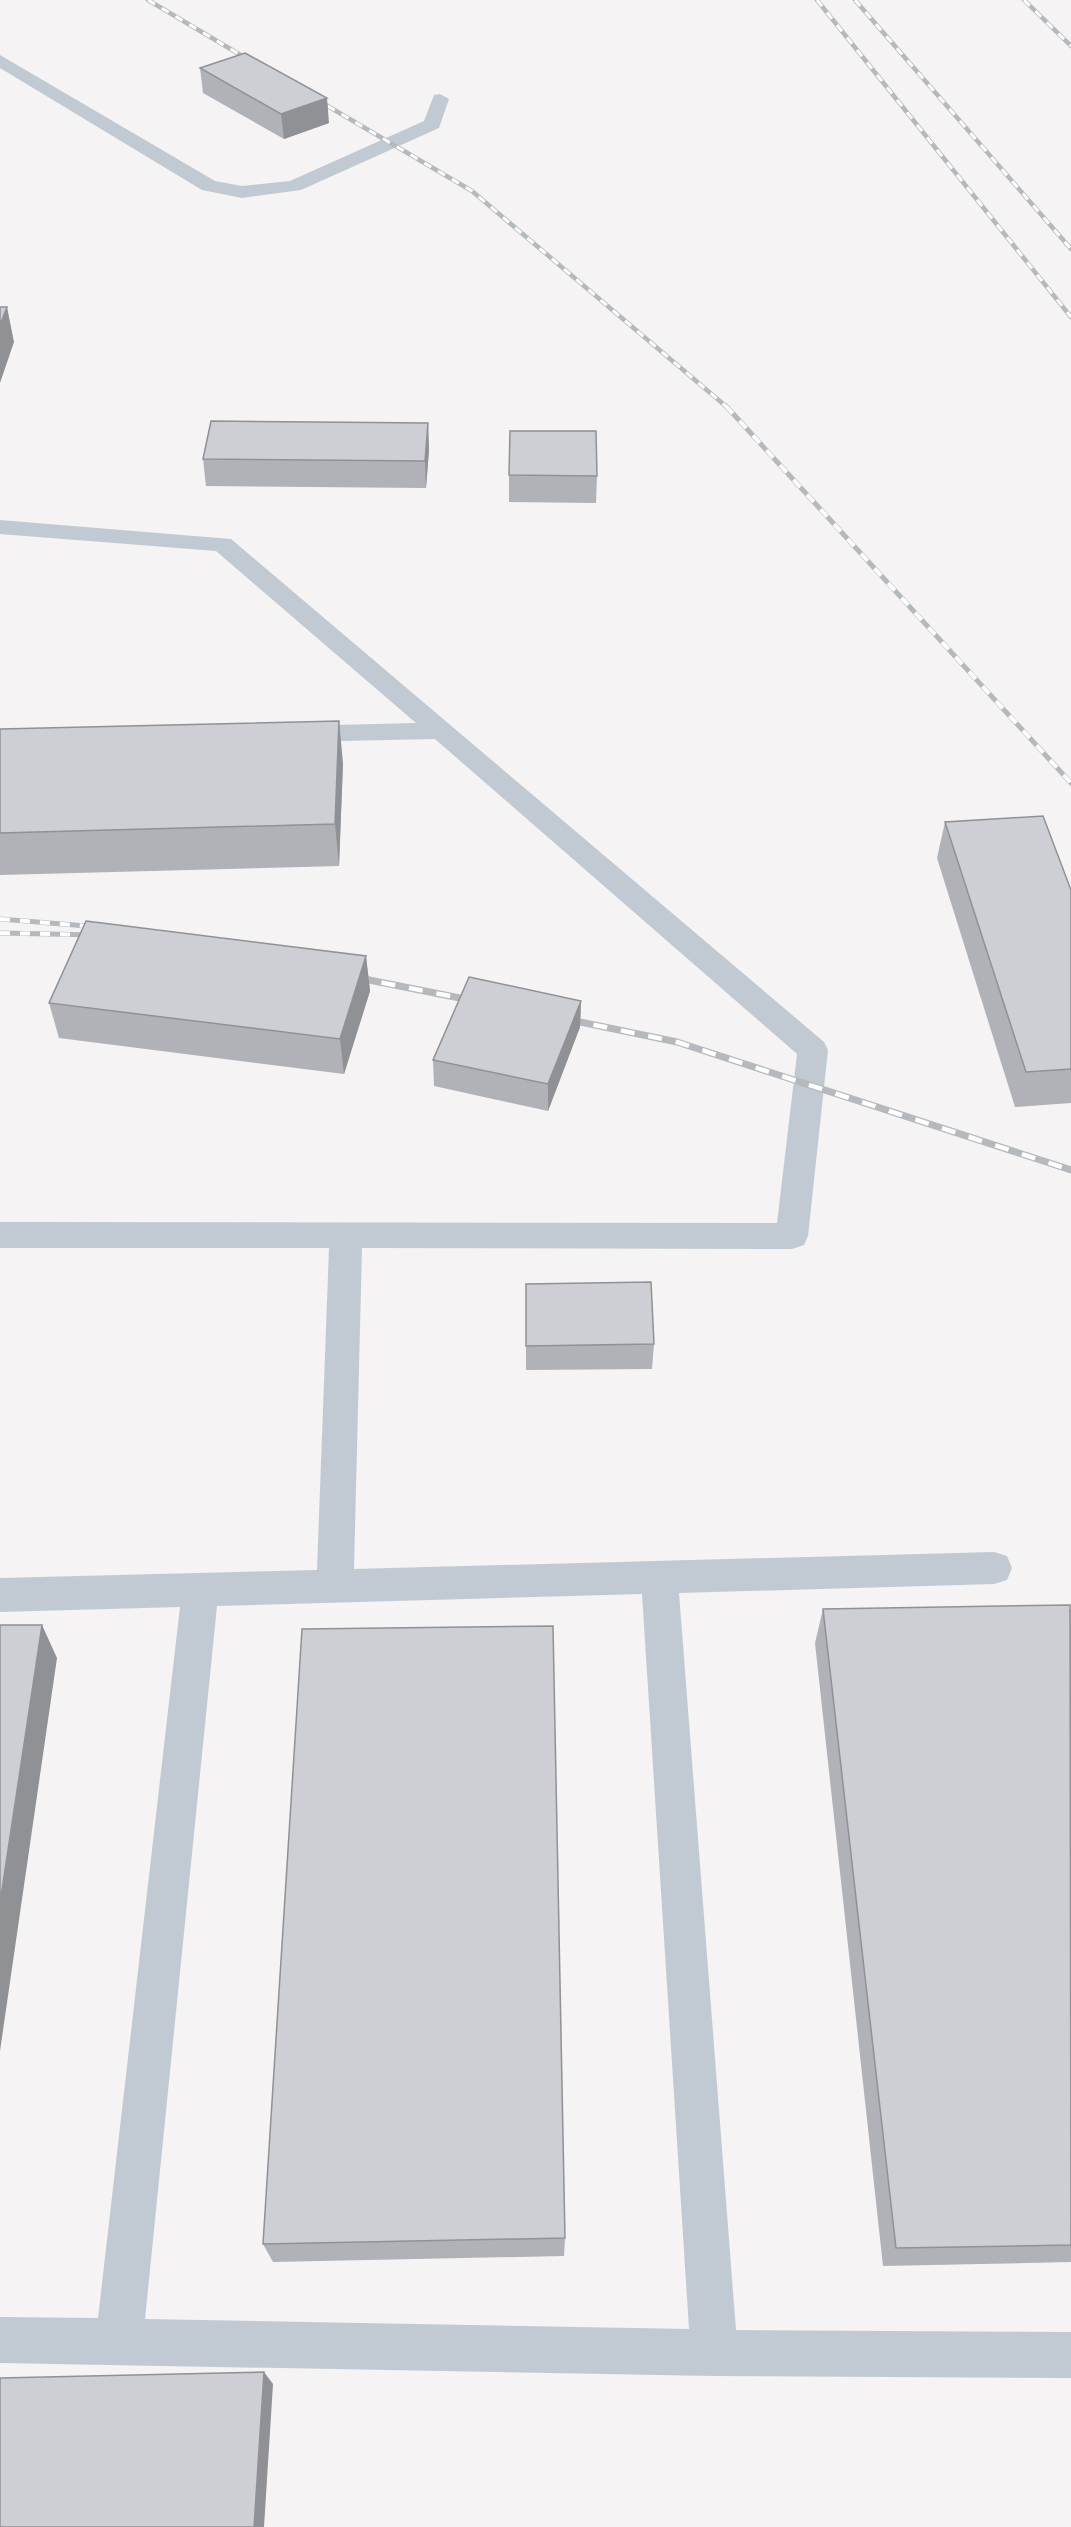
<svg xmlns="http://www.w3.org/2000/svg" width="1071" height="2527" viewBox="0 0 1071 2527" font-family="'Golos Text',sans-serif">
<rect width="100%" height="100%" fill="#f5f3f3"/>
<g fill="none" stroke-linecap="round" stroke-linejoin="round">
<!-- lane -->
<g fill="#c1cad2" fill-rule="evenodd">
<path d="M0,55l215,126 27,5 48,-5 134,-60 10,-26 6,-1 9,5 -10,29 -138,62 -59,8 -40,-8 -202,-122z"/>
<path d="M0,520l231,19 593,503 4,8 -20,186 -4,9 -12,4 -430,-1 -8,321 640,-17 13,4 5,12 -5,12 -13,4 -315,9 57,737 335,2v46l-357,-2 -714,-13v-46l98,1 82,-711 -180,5v-34l317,-8 12,-322h-329v-26l777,1 20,-169 -362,-315 -140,3 -9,-2 -4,-6 4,-6 9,-2 121,-3 -200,-172 -216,-17zM642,1594l47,735 -544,-10 72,-713z"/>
</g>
<!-- rail-far2 casing -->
<g stroke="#b5b8bd" stroke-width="4.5">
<g id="rail-far2">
<path d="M148,0l106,63"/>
<path d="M817,0l254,317"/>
<path d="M855,0l216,249"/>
<path d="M1024,0l47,46"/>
<path d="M314,98l158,93 256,217"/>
</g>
</g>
<!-- rail-far1 casing -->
<g stroke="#b5b8bd" stroke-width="5">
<g id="rail-far1">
<path d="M726,406l345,377"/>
<path d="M0,919l99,8"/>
<path d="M0,933l97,2"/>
</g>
</g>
<!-- rail casing -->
<g stroke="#b5b8bd" stroke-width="7">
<g id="rail">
<path d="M354,977l121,24"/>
<path d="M566,1019l111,23 394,128"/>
</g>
</g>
<!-- rail-far2 -->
<use href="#rail-far2" stroke="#fff" stroke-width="3" stroke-dasharray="8" stroke-linecap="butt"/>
<!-- rail-far1 -->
<use href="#rail-far1" stroke="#fff" stroke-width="4" stroke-dasharray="10" stroke-linecap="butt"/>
<!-- rail -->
<use href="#rail" stroke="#fff" stroke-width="4.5" stroke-dasharray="14" stroke-linecap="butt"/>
</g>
<!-- wall -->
<g fill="#b0b2b7">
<path d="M200,68l129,55 -45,16 -81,-46z"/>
<path d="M428,423l1,27 -3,38 -220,-2 -3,-27z"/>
<path d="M509,475l88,1 -1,27 -87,-1z"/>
<path d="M0,729l343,34 -4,103 -339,9z"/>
<path d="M945,822l126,68v213l-56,4 -78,-249z"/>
<path d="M366,956l4,35 -26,83 -285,-36 -10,-35z"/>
<path d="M581,1001l-1,26 -32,84 -114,-25 -1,-26z"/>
<path d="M526,1284l128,60 -2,25 -126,1z"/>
<path d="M823,1609h248v653l-188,4 -68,-623z"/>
<path d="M565,2238l-1,18 -291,6 -10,-18z"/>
</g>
<!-- shaded-wall -->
<g fill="#909195">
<path d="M327,98l2,25 -45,16 -3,-25z"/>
<path d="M7,307l7,35 -14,41v-58z"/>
<path d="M428,423l1,27 -3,38 -1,-27z"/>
<path d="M339,721l4,42 -4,103 -4,-42z"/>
<path d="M366,956l4,35 -26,83 -4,-35z"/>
<path d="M581,1001l-1,26 -32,84v-27z"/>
<path d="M42,1625l15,33 -57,393v-148z"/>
<path d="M264,2372l9,12 -9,143h-10z"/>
</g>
<!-- building -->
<g fill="#cdcfd5" stroke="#909195" stroke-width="1.5">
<path d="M245,53l82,45 -46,16 -81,-46z"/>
<path d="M0,307h7l-7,18z"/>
<path d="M211,421l217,2 -3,38 -222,-2z"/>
<path d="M510,431h86l1,45 -88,-1z"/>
<path d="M339,721l-4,103 -335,9v-104z"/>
<path d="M1043,816l28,74v179l-45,3 -81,-250z"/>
<path d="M86,921l280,35 -26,83 -291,-36z"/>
<path d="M469,977l112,24 -33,83 -115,-24z"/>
<path d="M651,1282l3,62 -128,2v-62z"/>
<path d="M1070,1605l1,640 -175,3 -73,-639z"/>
<path d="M0,1625h42l-42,278z"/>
<path d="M553,1626l12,612 -302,6 39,-615z"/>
<path d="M264,2372l-10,155h-254v-149z"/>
</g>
</svg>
